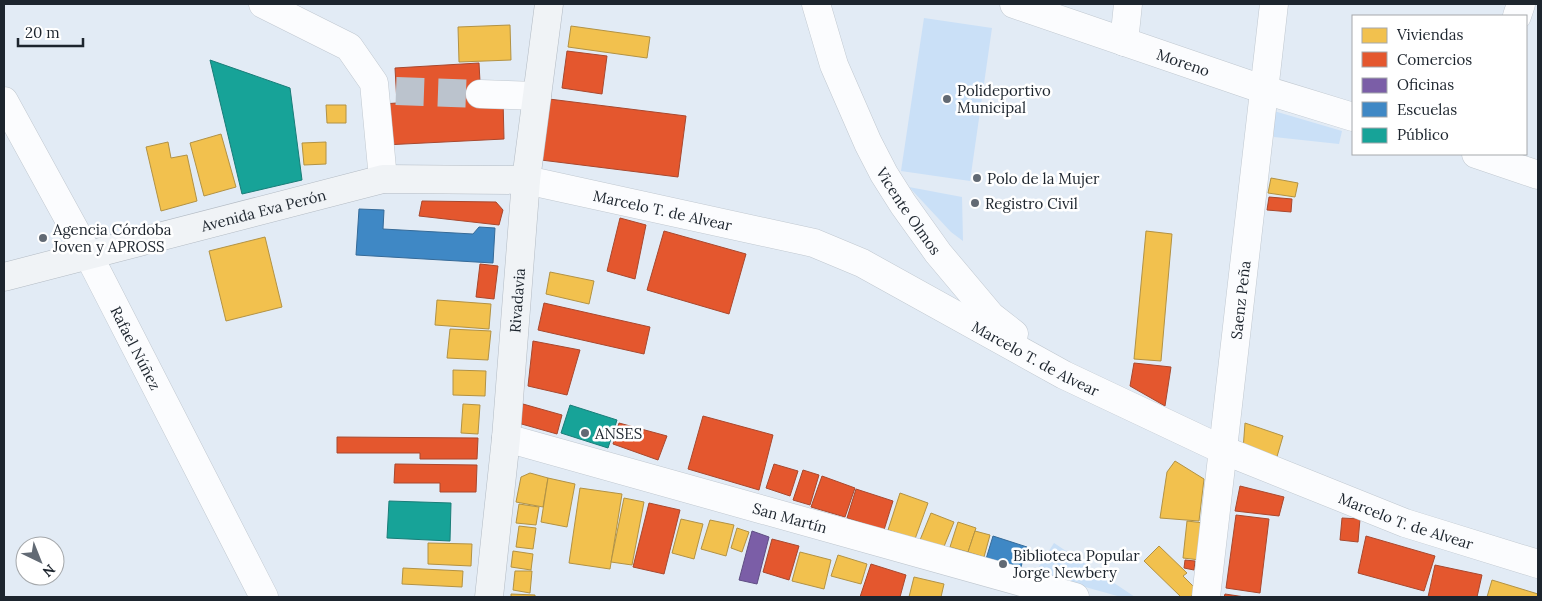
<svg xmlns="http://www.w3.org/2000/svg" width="1542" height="601" viewBox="0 0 1542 601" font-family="Lora,serif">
<rect width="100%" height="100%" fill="#e2ebf5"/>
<!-- green -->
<g fill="#cae0f7">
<path d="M924,18l68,10 -22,153 -69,-10z"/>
<path d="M1274,111l68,20 -3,13 -65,-7z"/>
<path d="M909,187l53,10 1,44 -12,-9z"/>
<path d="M1054,543l81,54h-14l-86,-24z"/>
</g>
<!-- homes -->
<g fill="#f2c14e" stroke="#b29244">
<path d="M510,25l1,35 -52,2 -1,-35z"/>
<path d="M571,26l79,11 -3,21 -79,-11z"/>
<path d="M326,105h20v18h-19z"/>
<path d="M221,134l15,53 -32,9 -14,-53z"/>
<path d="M168,142l3,16 16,-3 10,46 -36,10 -15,-64z"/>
<path d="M326,142v22l-22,1 -2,-22z"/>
<path d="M1271,178l27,5 -3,14 -27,-4z"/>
<path d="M1146,231l26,3 -11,127 -27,-2z"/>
<path d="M265,237l17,70 -56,14 -17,-70z"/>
<path d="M550,272l44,9 -5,23 -43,-10z"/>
<path d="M437,300l54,4 -2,25 -54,-4z"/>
<path d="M450,329l41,2 -3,29 -41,-2z"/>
<path d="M453,370l33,1 -1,25 -32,-1z"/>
<path d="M463,404l17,1 -2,29 -17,-1z"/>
<path d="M1245,423l38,13 -7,24 -33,-10z"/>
<path d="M1175,461l29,18 -5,42 -39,-3 7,-46z"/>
<path d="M530,473l18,5 -5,29 -27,-5 5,-25z"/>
<path d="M548,478l27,6 -8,43 -26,-5z"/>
<path d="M580,488l42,6 -12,75 -41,-6z"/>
<path d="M900,493l28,10 -13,36 -27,-9z"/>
<path d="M624,498l20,4 -12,63 -21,-3z"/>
<path d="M519,504l20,3 -3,18 -20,-2z"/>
<path d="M931,513l23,9 -11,27 -23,-9z"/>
<path d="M681,519l22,5 -9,35 -22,-6z"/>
<path d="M710,520l24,5 -8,31 -25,-7z"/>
<path d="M1187,521l17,2 -4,37 -17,-2z"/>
<path d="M958,522l18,6 -8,24 -18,-5z"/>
<path d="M519,526l17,2 -3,21 -17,-2z"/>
<path d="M737,528l12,4 -7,20 -11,-4z"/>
<path d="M975,531l15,4 -6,22 -16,-5z"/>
<path d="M428,543l44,1 -1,22 -43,-2z"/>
<path d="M1159,546l28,27 -4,3 14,14 -7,7h-9l-37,-36z"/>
<path d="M513,551l20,3 -2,16 -20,-3z"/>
<path d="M800,552l31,8 -7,29 -32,-8z"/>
<path d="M838,555l29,9 -6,20 -30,-8z"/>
<path d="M403,568l60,3 -1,16 -60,-3z"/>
<path d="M515,571h17l-2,22 -17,-3z"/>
<path d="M914,577l30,7 -3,13h-32z"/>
<path d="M1492,580l46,14v3h-51z"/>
<path d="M511,594l24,1v2h-24z"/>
</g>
<!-- shops -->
<g fill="#e4572e" stroke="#a8482e">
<path d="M567,51l40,5 -5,38 -40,-6z"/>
<path d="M479,63l2,38 22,-2 1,40 -120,6 -2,-41 15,-1 -2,-35z"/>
<path d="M549,99l137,17 -8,61 -137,-17z"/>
<path d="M1269,197l23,2 -1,13 -24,-2z"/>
<path d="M422,201l74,1 7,8 -4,15 -80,-9z"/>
<path d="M620,218l26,7 -11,54 -28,-8z"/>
<path d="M664,231l82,23 -17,60 -82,-24z"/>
<path d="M480,264l18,2 -4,33 -18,-2z"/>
<path d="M544,303l106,24 -6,27 -106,-24z"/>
<path d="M533,341l47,9 -13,45 -39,-9z"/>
<path d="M1134,363l37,4 -6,39 -35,-20z"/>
<path d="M523,404l39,11 -5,19 -39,-11z"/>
<path d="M703,416l70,19 -14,55 -71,-21z"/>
<path d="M619,423l48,13 -9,24 -45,-16z"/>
<path d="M337,437l141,1 -1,21h-57v-6h-83z"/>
<path d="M395,464l82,1 -1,27h-36v-9h-46z"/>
<path d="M774,464l24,7 -8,25 -24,-8z"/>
<path d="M803,470l16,5 -9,30 -17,-5z"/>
<path d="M822,476l33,12 -10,29 -34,-10z"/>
<path d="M1240,486l44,11 -5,19 -44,-5z"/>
<path d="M856,489l37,12 -9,29 -37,-12z"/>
<path d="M649,503l31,7 -16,64 -31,-7z"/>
<path d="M1236,515l33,4 -9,74 -34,-5z"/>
<path d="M1342,518l18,1 -2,23 -18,-2z"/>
<path d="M1366,536l69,20 -11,35 -66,-18z"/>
<path d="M772,539l27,7 -10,34 -26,-8z"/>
<path d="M1185,560l10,1 -1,9 -10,-2z"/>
<path d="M871,564l35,11 -6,22h-40z"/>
<path d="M1435,565l47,10 -5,22h-49z"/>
<path d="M1225,594l20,3h-21z"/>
</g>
<!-- offices -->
<path fill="#7b5ea7" stroke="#5f4d83" d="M752,531l17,6 -12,47 -18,-4z"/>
<!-- schools -->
<g fill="#3f88c5" stroke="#356a98">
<path d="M359,209l25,1 -1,19 90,5 6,-7 16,1 -2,35 -137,-8z"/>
<path d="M993,536l34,11 -7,23 -34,-11z"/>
</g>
<!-- public -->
<g fill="#17a398" stroke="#197d78">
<path d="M210,60l80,28 12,92 -60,14z"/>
<path d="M570,405l47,15 -9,28 -47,-15z"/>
<path d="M389,501l62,2 -1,38 -63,-3z"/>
</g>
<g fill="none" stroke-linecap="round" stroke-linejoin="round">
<!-- minor-tunnel -->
<path stroke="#bbc3cd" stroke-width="28" stroke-dasharray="28 14" stroke-linecap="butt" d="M396,91l84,3"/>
<!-- minor casing -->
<g stroke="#c0c8d0" stroke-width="29">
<g id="minor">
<path d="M263,4l86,43 25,36 9,96"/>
<path id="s1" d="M816,4l18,61 34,78 16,31 19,30 35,49 53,63 23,18"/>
<path id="s2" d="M1014,4l251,86 88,27"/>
<path d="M1517,16l4,-12"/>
<path d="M1124,42l4,-38"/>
<path d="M480,94l57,2"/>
<path id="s3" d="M4,101l85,155 175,341"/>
<path d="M1476,154l62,21"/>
<path id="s4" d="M526,180l288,63 48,20 202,112 159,75 182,73 133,41"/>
<path id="s5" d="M506,438l569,159"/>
<path id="s6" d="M1206,597l68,-593"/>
</g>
</g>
<!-- major casing -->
<g stroke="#b3bbc4" stroke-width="29">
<g id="major">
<path id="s7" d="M4,277l379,-98 143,1"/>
<path id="s8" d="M489,597l17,-159 20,-258 23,-176"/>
</g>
</g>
<!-- minor -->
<use href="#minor" stroke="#fbfcfe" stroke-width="28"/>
<!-- major -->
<use href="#major" stroke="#f0f3f6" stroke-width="28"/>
</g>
<!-- markers -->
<g fill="#626a74" stroke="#fff" stroke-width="2">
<circle cx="947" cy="99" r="5"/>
<circle cx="977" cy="178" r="5"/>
<circle cx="975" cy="203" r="5"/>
<circle cx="43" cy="238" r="5"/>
<circle cx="585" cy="433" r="5"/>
<circle cx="1003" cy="564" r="5"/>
</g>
<g text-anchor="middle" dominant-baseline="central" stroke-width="5" stroke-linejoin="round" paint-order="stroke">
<!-- street labels -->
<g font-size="15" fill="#1d252e" stroke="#fff">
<text stroke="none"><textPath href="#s2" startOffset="179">Moreno</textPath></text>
<text stroke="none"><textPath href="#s4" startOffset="140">Marcelo T. de Alvear</textPath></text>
<text stroke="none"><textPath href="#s7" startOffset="268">Avenida Eva Perón</textPath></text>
<text stroke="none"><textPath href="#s1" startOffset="228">Vicente Olmos</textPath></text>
<text stroke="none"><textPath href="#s8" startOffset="298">Rivadavia</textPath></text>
<text stroke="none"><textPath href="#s6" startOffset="299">Saenz Peña</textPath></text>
<text stroke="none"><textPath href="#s3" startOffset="280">Rafael Núñez</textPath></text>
<text stroke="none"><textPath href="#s4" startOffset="545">Marcelo T. de Alvear</textPath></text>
<text stroke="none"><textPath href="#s5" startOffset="295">San Martín</textPath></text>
<text stroke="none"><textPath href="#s4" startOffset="950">Marcelo T. de Alvear</textPath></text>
</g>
<!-- poi labels -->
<g font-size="15" fill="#1d252e" stroke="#fff" text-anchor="start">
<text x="957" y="90">Polideportivo<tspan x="957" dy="17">Municipal</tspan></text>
<text x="987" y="178">Polo de la Mujer</text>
<text x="985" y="203">Registro Civil</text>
<text x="53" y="229">Agencia Córdoba<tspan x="53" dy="17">Joven y APROSS</tspan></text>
<text x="595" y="433">ANSES</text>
<text x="1013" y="555">Biblioteca Popular<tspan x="1013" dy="17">Jorge Newbery</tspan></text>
</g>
</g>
<!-- border -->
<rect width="1542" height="601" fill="none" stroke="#1d252e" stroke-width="10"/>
<!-- legend -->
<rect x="1352" y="15" width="175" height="140" fill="#ffffff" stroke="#a5a8ab"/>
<rect x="1362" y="28" width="25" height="15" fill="#f2c14e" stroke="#a5a8ab"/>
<text x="1397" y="40" font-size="15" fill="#1d252e">Viviendas</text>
<rect x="1362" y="52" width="25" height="15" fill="#e4572e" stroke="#a5a8ab"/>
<text x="1397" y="65" font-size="15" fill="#1d252e">Comercios</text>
<rect x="1362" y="78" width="25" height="15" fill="#7b5ea7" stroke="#a5a8ab"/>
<text x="1397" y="90" font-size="15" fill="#1d252e">Oficinas</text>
<rect x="1362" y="102" width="25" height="15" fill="#3f88c5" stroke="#a5a8ab"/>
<text x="1397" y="115" font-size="15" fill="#1d252e">Escuelas</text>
<rect x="1362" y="128" width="25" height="15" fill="#17a398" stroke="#a5a8ab"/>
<text x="1397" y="140" font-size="15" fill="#1d252e">Público</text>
<!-- north arrow -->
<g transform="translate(40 561) rotate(137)"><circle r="24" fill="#ffffff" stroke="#a5a8ab"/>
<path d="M0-4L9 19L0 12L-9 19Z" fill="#626a74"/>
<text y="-8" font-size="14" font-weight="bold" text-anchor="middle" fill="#1d252e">N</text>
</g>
<!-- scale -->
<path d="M18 38v8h65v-8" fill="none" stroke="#1d252e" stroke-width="2.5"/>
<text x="25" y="38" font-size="15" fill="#1d252e" stroke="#ffffff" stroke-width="4" paint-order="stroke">20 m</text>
</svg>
